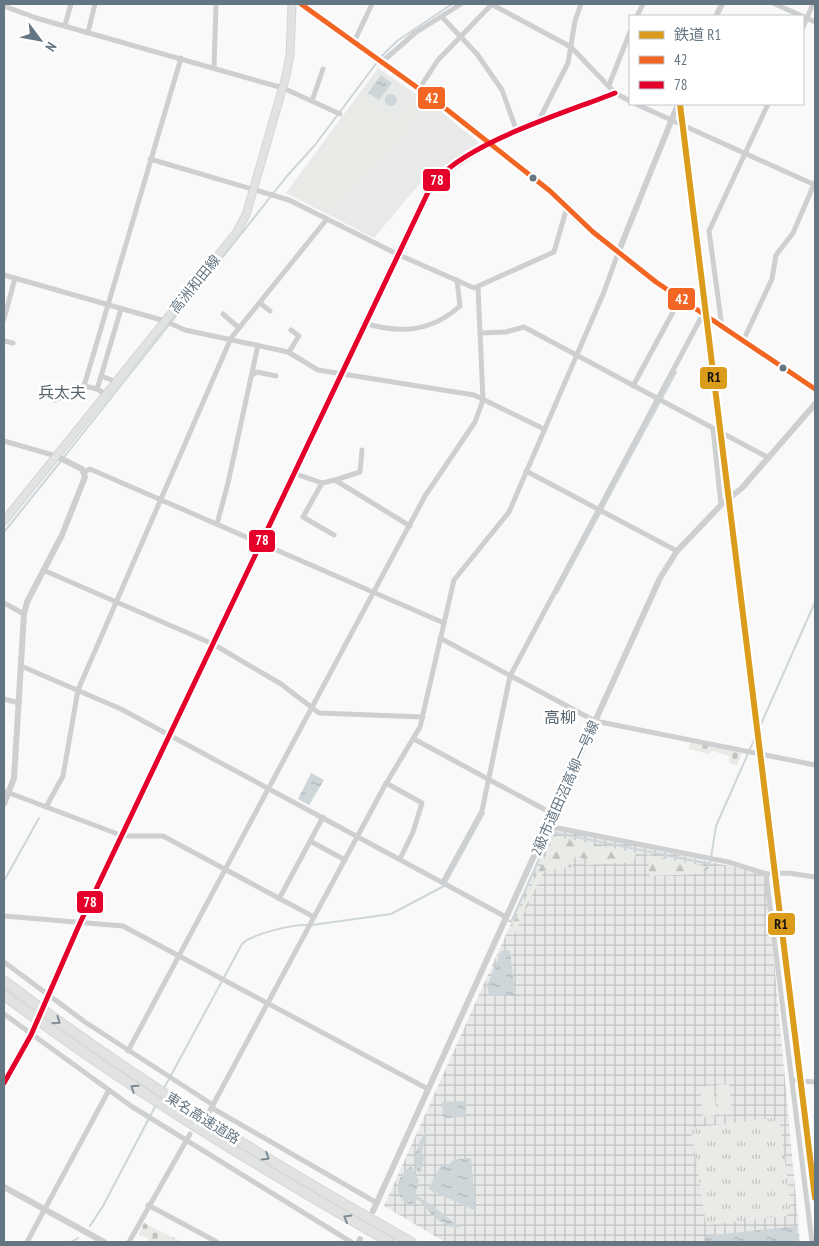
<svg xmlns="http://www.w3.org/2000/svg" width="819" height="1246" viewBox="0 0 819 1246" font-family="'PT Sans Narrow','Noto Sans JP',sans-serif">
<defs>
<pattern id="industrial-grid" width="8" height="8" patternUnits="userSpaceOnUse" patternTransform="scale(1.25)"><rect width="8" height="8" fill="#e8e9e9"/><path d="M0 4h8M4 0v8" fill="none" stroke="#c0c1c2"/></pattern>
<pattern id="grass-tufts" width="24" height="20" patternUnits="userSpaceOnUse" patternTransform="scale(1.25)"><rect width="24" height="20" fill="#e8ebe6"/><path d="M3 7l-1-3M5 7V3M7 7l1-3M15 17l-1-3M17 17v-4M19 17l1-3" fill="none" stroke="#c0c3c0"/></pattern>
<pattern id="forest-firs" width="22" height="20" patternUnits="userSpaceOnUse" patternTransform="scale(1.25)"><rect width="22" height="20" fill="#e8ebe6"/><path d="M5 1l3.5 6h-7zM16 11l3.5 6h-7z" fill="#c0c3c0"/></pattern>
<pattern id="cemetery-stones" width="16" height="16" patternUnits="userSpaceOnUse" patternTransform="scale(1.25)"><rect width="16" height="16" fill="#e8ebe6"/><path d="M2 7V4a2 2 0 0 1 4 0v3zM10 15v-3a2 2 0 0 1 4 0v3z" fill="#c0c3c0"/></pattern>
<pattern id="water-ripples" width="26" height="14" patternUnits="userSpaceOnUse" patternTransform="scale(1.25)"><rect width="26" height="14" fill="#ced6d9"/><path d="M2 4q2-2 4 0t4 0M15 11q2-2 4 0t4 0" fill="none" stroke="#abb2b5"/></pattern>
</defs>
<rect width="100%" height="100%" fill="#f9f9f9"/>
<!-- built -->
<path fill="#e8e9e9" d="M378,68l61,42 40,33 -58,39 -47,56 -88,-45z"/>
<!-- industrial -->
<path fill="url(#industrial-grid)" d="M554,828l212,46 34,368h-355l-61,-36z"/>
<!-- grass -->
<path fill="url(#grass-tufts)" d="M779,1117l12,89 -4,10 -81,9 -15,-97z"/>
<!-- forest -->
<g fill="url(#forest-firs)">
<path d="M555,836l81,17 -2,9 -48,3v-6l-11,-2 -3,10 -28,3 -30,65 -5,-1z"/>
<path d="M647,855l62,12 -7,7 -52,2z"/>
</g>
<!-- cemetery -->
<g fill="url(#cemetery-stones)">
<path d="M690,742l52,11 -5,13 -8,-3v-7l-16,-5 -5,3 -19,-5z"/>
<path d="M144,1223l38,19h-35l1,-4 -10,-3z"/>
</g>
<!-- pitch -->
<g fill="#e8ebe6">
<path d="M361,97l32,22 15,-15 13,10 -88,98 -41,-19z"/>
<path d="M729,1084l3,30 -13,1 -3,-30z"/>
<path d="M713,1085l4,30 -14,2 -3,-30z"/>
</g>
<!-- water -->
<g fill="url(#water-ripples)">
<path d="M381,75l11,8 -13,17 -11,-7z"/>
<circle cx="391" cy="100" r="6"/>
<path d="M311,773l13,7 -15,25 -11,-6z"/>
<path d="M510,950l5,45 -26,1 -2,-10 14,-35z"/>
<path d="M465,1101l1,16 -23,1 -1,-16z"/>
<path d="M426,1131l-4,22 2,6 -3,14 -4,-2c-4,-17 0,-26 9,-40z"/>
<path d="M471,1158l5,53 -48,-22 13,-24h8l4,-5z"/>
<path d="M411,1166l8,15 -4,14c17,9 30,22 46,31 -14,7 -35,-17 -43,-27l-8,7c-18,-11 -15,-28 1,-40z"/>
<path d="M797,1226l2,16h-93l-1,-6z"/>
</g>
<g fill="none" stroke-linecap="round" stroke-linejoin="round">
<!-- stream -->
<g stroke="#ced6d9" stroke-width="2">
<path d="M381,57l16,-16 55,-37"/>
<path d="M64,457l223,-281 28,-31 63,-84"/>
<path d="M4,532l57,-71"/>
<path d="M557,593l119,-221"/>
<path d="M4,881l35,-63"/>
<path d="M506,919l5,3 40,-90 159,32 6,-38 99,-224"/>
<path d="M312,925l79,-11 53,-28 40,-73"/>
<path d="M163,1090l79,-146c10,-10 51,-20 66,-19"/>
<path d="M90,1226l13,-20 53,-101"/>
<path d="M71,1242l7,-4"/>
</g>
<!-- tertiary-tunnel -->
<path stroke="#d4d8dc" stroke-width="6" stroke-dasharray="6 3" stroke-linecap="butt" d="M31,1035l17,-39"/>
<!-- secondary casing -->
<g stroke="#d5d6d7" stroke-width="9">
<path id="secondary" d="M4,521l232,-288 10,-18 40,-139 4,-21 2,-51"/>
</g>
<!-- motorway casing -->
<g stroke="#d5d6d6" stroke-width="11">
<g id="motorway">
<path d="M4,981c129,98 267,182 407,261"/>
<path d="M4,995c122,92 253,171 386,247"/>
</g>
</g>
<!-- minor -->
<g stroke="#cecfd0" stroke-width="5">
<path d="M491,4l80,43 44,46 15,8"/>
<path d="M775,4l27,12"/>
<path d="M4,6l32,12 247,70 57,26"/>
<path d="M637,16l6,-12"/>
<path d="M442,17l35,37 25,36 15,42"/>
<path d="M804,17l11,5"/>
<path d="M65,25l6,-21"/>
<path d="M803,27l10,-23"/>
<path d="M88,32l7,-28"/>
<path d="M354,42l18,-38"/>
<path d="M382,62l33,-29 46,-29"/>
<path d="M214,68l2,-64"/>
<path d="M609,85l21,-53"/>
<path d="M419,89l19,-29 54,-56"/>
<path d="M312,101l11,-32"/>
<path d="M636,104l179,81"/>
<path d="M540,123l1,-7 27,-53 7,-42 6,-17"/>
<path d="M489,143l126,-50"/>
<path d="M150,159l139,41 108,54 77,34 80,-36 13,-45"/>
<path d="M4,275l161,46 20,9 103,22 30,18 156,25 70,34"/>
<path d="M260,303l10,8"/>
<path d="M223,314l16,14"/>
<path d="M4,319l11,-41"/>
<path d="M364,323c36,11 67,9 96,-17l-3,-26"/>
<path d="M722,327l-13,-96 59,-127"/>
<path d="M480,333l26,-1 18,-5 245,131"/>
<path d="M4,341l9,2"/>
<path d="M743,341l29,-62 4,-24 17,-22 22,-51"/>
<path d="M289,352l10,-16 -8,-6"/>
<path d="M252,375l5,-3 19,4"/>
<path d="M101,376l20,-67"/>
<path d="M633,386l47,-87"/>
<path d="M97,389l-13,-3 97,-328"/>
<path d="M107,395l-10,-6 4,-13 16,6"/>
<path d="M55,400l29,-14"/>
<path d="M713,429l8,76"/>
<path d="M4,441l52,15"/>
<path d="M526,471l151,80"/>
<path d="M84,472l6,-3 354,154"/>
<path d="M293,473l29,10 13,-3 75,46"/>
<path d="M335,480l25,-8 2,-22"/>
<path d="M322,483l-19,34 31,18"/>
<path d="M217,524l11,-41 30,-138"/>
<path d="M43,570l170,74 68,40 38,29 104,4"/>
<path d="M4,603l20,11"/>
<path d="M440,638l155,83 220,44"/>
<path d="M21,666l100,43 385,208"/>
<path d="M4,699l15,4"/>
<path d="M414,739l139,75"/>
<path d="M386,783l36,20 -9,29 -13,27"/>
<path d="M4,791l119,45h40l151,81"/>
<path d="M46,807l17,-31 15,-86 153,-352 96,-119"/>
<path d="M548,826l180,36 39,12 21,-1 27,4"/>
<path d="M310,841l35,19"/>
<path d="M766,874l46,368"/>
<path d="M443,882l39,-71 28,-135 193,-362"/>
<path d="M279,899l44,-82"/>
<path d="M4,916l119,10 305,163"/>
<path d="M4,962l81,60 128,83"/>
<path d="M4,1014l127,92 220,136"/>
<path d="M128,1051l297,-555 50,-74 8,-22 -5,-113"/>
<path d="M792,1080l23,2"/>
<path d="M212,1108l165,95"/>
<path d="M208,1114l176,-327 36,-60 34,-147 55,-68 95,-220 14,-39"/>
<path d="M148,1205l69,37"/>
<path d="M27,1242l82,-152"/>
<path d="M129,1242l61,-108"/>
</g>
<!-- tertiary -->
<g stroke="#cecfd0" stroke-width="6">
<path d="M301,4l135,97 114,90 43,41 63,50 159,107"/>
<path d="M716,16l6,-12"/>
<path d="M618,253l60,-149"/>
<path d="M4,804l10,-26 10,-164 3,-12 35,-67 23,-58 -3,-8 -26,-13"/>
<path d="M48,996l32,-73 345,-728 11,-16 53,-36"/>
<path d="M4,1083l27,-48"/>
<path d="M4,1187l100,55"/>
<path d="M373,1211l287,-633 17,-27 44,-46 21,-17 73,-84"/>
<path d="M359,1242l1,-3"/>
</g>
<!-- secondary -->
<use href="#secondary" stroke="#e1e2e2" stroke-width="7"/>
<!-- motorway -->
<use href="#motorway" stroke="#e1e2e2" stroke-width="9"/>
<!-- bus-1 casing -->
<g stroke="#fff" stroke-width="9">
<path id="bus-1" d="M301,4l135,97 114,90 43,41 63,50 159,107"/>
</g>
<!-- bus-2 casing -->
<g stroke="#fff" stroke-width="9">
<path id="bus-2" d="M4,1083l27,-48 49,-112 351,-737c32,-43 134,-73 184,-93"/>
</g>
<!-- bus-1 -->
<use href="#bus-1" stroke="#f26522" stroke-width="5"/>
<!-- bus-2 -->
<use href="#bus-2" stroke="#e4002b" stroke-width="5"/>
<!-- rail-1 casing -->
<g stroke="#fff" stroke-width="10">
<path id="rail-1" d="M680,104l135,1094"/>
</g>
<!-- rail-1 -->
<use href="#rail-1" stroke="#da9c1a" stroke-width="6"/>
</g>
<!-- one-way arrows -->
<defs><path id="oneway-chevron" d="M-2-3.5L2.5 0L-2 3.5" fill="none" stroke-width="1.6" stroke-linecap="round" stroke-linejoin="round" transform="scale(1.25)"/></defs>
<g stroke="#7e8c96">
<use href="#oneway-chevron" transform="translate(57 1021) rotate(35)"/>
<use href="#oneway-chevron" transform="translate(134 1088) rotate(-146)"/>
<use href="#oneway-chevron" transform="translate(266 1157) rotate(32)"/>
<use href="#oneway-chevron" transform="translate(347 1218) rotate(-150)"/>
</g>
<!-- markers -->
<g fill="#657683" stroke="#fff" stroke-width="2">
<circle cx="533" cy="178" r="4.5"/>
<circle cx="783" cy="368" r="4.5"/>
</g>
<g text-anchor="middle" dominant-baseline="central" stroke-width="5" stroke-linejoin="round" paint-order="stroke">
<!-- street labels -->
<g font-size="14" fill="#657683" stroke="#fff">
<text transform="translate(195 284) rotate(-51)">高洲和田線</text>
<text transform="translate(565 788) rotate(-66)">2級市道田沼高柳一号線</text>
<text transform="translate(203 1118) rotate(32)">東名高速道路</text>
</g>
<!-- quarter labels -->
<g font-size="16" fill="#57646e" stroke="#fff">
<text x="62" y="392">兵太夫</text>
<text x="560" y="717">高柳</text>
</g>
</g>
<g stroke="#fff" stroke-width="2">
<rect x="417" y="86" width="29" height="24" rx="5" fill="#f26522"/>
<rect x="422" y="168" width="29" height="24" rx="5" fill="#e4002b"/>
<rect x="667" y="287" width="29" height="24" rx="5" fill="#f26522"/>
<rect x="699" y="366" width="29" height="24" rx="5" fill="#da9c1a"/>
<rect x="248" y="529" width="28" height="24" rx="5" fill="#e4002b"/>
<rect x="76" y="890" width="28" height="24" rx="5" fill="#e4002b"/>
<rect x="767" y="912" width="29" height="24" rx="5" fill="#da9c1a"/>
</g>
<g font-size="14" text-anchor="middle" font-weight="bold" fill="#fff">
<text x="432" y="103">42</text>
<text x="437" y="185">78</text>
<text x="682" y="304">42</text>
<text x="262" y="545">78</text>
<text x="90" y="907">78</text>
</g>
<g font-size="14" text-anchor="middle" font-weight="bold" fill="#111">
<text x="714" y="382">R1</text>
<text x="781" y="929">R1</text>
</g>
<!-- border -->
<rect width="819" height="1246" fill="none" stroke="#657683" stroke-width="10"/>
<!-- legend -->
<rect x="629" y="15" width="175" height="90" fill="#ffffff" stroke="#c1c8cd"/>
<rect x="639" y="31" width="25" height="8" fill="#da9c1a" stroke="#c1c8cd"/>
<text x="674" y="40" font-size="15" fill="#657683">鉄道 R1</text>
<rect x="639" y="56" width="25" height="8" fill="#f26522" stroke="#c1c8cd"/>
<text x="674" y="65" font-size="15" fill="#657683">42</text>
<rect x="639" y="81" width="25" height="8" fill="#e4002b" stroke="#c1c8cd"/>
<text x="674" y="90" font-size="15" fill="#657683">78</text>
<!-- north arrow -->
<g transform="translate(40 40) rotate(122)" stroke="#ffffff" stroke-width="4" paint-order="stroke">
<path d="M0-4L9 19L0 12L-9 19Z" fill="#657683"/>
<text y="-8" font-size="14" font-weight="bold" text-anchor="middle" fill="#657683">N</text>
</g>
</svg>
